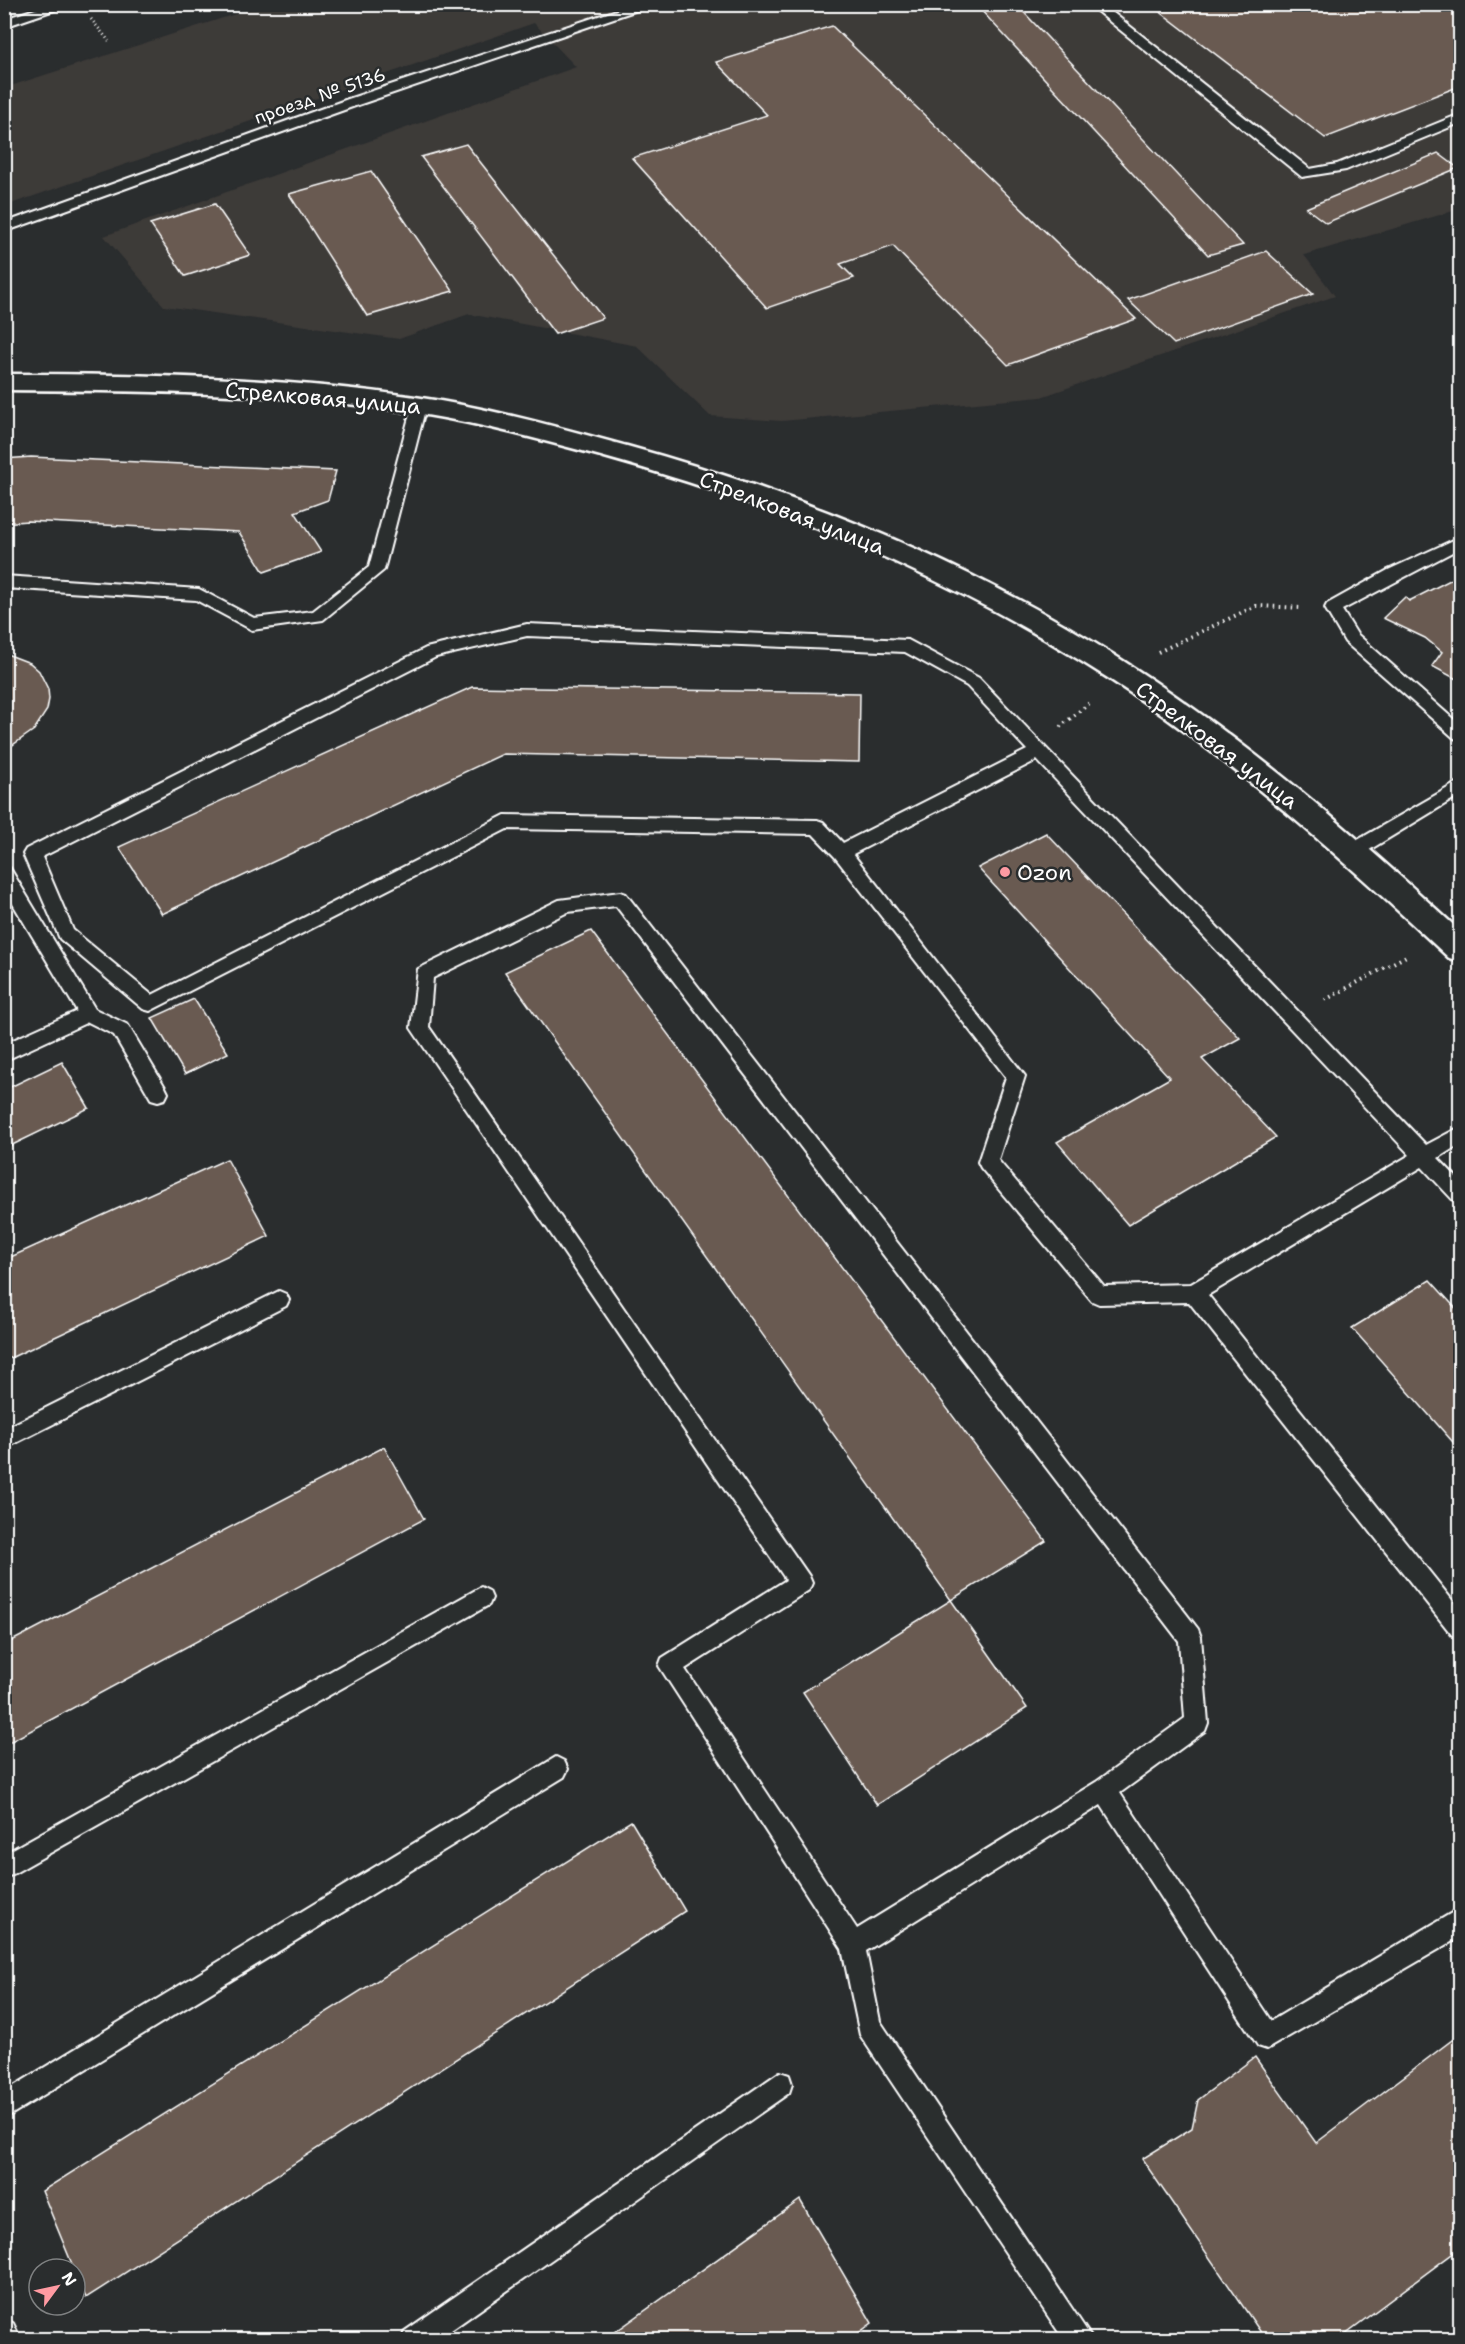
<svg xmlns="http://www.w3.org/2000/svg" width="1465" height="2344" viewBox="0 0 1465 2344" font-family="'Shantell Sans',sans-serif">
<rect width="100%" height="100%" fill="#2a2d2e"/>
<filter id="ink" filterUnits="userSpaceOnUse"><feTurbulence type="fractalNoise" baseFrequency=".0167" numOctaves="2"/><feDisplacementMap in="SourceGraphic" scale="12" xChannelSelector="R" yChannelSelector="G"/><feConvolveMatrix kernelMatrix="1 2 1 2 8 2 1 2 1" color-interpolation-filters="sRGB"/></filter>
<g filter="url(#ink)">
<!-- built -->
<path fill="#3d3a38" d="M264,5h1196v204l-156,46 31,41 -294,101 -259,24 -72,-5 -73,-70 -168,-32 -70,25 -235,-33 -60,-70 472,-169 -42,-44 -529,183 -1,-118z"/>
<!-- building -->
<g fill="#695a51" stroke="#fff" stroke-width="1.5">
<path d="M989,4h27l227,241 -35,10 -230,-248z"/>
<path d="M1150,4h310v82l-135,52z"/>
<path d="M832,26l304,293 -128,46 -115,-119 -53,18 14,14 -87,30 -135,-150 135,-43 -51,-53z"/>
<path d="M466,144l137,174 -48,16 -134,-177z"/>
<path d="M1438,153l20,15 -132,55 -20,-15z"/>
<path d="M371,171l82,120 -86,25 -78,-122z"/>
<path d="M215,204l35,51 -65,21 -35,-52z"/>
<path d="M1266,251l47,43 -139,50 -46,-44z"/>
<path d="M31,457l305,14 -8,29 -33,12 26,40 -57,20 -25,-40 -212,-11 -23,2v-64z"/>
<path d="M1460,575v106l-28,-15 10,-14 -17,-14 -42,-20 22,-21 4,4z"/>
<path d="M4,653l26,10 9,8 9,18 1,10 -2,11 -13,20 -30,21z"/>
<path d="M472,687l388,6 -1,69 -356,-8 -341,160 -43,-67z"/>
<path d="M1046,833l194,205 -38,21 74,78 -148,88 -71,-83 113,-64 -192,-210z"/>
<path d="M591,931l455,610 -95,59 -446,-628z"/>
<path d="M194,999l34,54 -43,21 -33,-56z"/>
<path d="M62,1062l27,46 -85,41v-59z"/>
<path d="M227,1159l42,77 -265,125v-101z"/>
<path d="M1430,1280l30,33v137l-108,-122z"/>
<path d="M384,1447l40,72 -420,226v-100z"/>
<path d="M951,1600l76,108 -150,97 -74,-113z"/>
<path d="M631,1821l54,90 -599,387 -44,-107z"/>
<path d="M1460,2034v214l-123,92h-71l-124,-181 50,-31 6,-28 57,-43 61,86z"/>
<path d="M800,2200l72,123 -23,17h-245z"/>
</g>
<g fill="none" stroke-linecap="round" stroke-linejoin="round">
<!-- lane casing -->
<g stroke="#fff" stroke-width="4">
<g id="lane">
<path d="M51,4h21l-68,23v-8z"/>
<path d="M635,4h20l-297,101 -354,127v-9l344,-124z"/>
<path d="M1088,4h14l208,165 27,-5 118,-48 5,-1v8l-114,47 -44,7z"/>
<path d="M419,401l7,5 -42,164 -61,50 -71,10 -56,-30 -192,-12v-12l195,13 55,29 59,-7 56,-44 43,-161z"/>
<path d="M1460,537v11l-118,62 15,24 103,91v15l-6,-2 -109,-96 -20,-34 2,-4 61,-34z"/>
<path d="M527,624l381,16 71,38 447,467 34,-18v17l-22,14 22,23v21l-7,-2 -31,-33 -214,128 252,315v28l-8,-3 -263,-333 -90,2 -7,-3 -111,-133 -3,-6 28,-85 -171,-220 -22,-23 -306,-5 -357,182 -7,-2 -83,-70 -37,-85 3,-5 400,-201zM527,636l378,16 62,34 60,64 -184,93 -20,-21 -6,-2 -312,-5 -353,180 -79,-65 -31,-73 394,-200zM1037,760l373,395 -219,129 -87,2 -106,-126 27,-84 -172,-222z"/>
<path d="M1460,781v14l-99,60h-12l-3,-5 3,-5z"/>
<path d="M4,866l6,2 85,141 33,16 37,62 3,6 -3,6 -7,2 -7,-2 -37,-64 -26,-13 -84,39v-17l73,-33 -73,-122z"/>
<path d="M620,892l6,2 572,735 3,8 7,86 -3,8 -85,62 151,228 189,-113v29l-193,112 -9,-3 -157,-241 -235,146 14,70 213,319h-29l-204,-305 -18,-86 -183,-283 3,-8 124,-78 -375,-552 7,-59 141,-69zM616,906l563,735 6,77 -89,64 -239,147 -172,-260 124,-79 3,-7 -3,-7 -380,-549 4,-49 135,-66z"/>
<path d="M279,1291l7,3 3,6 -3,6 -282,143v-20z"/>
<path d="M481,1587l8,4 3,7 -3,7 -485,274v-25z"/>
<path d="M556,1757l8,4 4,8 -4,8 -560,342v-27z"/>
<path d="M780,2072l9,3 3,9 -3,9 -352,247h-36l4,-9z"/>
<path d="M4,2319l9,4 8,17h-17z"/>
</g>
</g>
<!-- street casing -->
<g stroke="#fff" stroke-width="5">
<path id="street" d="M4,374c137,0 275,3 411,23 71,10 142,30 212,49 170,47 338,115 487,209 125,79 238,176 346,276v30l-11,-3c-98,-92 -198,-181 -308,-258 -163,-112 -349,-191 -540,-244 -59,-16 -119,-32 -180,-42 -137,-22 -278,-23 -417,-24z"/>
</g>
<!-- path-far1 -->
<path stroke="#fff" stroke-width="3" stroke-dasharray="1 3" stroke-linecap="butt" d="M91,19l18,22"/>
<!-- path -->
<g stroke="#fff" stroke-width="4" stroke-dasharray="1.5 4.5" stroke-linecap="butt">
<path d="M1158,652l98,-46 46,2"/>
<path d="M1060,727l32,-26"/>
<path d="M1325,1000l83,-45"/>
</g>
<!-- lane -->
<use href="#lane" fill="#2a2d2e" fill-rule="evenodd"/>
<!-- street -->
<use href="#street" fill="#2a2d2e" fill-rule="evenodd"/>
</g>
</g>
<!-- markers -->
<circle fill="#ff9aa2" stroke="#2a2d2e" stroke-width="2" cx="1005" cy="872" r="6"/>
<g text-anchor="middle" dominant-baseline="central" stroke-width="5" stroke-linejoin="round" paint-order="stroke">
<!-- far-street labels -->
<g font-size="18" fill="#fff" stroke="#2a2d2e">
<text transform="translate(320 96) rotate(-19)">проезд № 5136</text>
</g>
<!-- street labels -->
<g font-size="22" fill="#fff" stroke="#2a2d2e">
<text transform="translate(323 398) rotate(5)">Стрелковая улица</text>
<text transform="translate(792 513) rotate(21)">Стрелковая улица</text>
<text transform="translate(1217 745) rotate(37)">Стрелковая улица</text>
</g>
<!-- poi labels -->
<g font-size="22" fill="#fff" stroke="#2a2d2e" text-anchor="start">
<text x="1017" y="872">Ozon</text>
</g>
</g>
<!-- margin -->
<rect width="1465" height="2344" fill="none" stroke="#2a2d2e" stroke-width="24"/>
<rect x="12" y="12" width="1441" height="2320" fill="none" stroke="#fff" stroke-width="2" filter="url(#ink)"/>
<!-- north arrow -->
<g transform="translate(57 2287) rotate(57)"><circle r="28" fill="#2a2d2e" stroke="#7f8182" stroke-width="1.5"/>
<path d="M0-4.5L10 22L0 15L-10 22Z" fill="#ff9aa2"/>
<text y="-9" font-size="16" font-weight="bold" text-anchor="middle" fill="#ffffff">N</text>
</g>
</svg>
